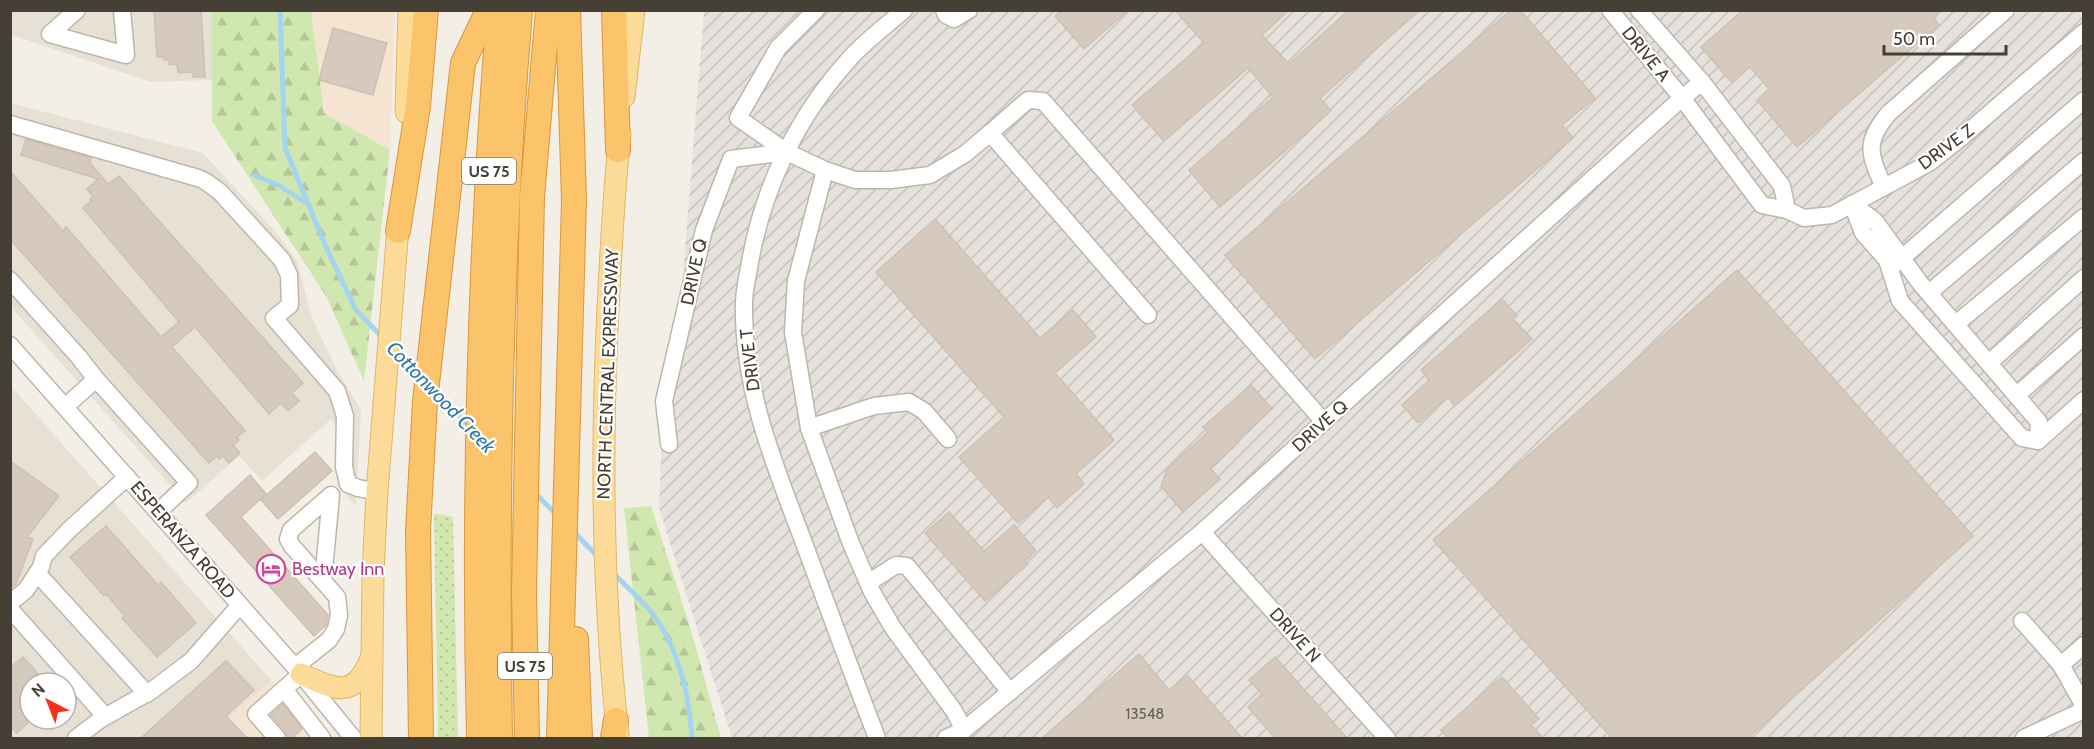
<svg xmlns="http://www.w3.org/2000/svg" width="2094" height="749" viewBox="0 0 2094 749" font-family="Cabin,sans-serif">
<defs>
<pattern id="industrial-furrows" width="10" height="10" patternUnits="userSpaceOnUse" patternTransform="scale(1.5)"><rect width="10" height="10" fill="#e5e1dc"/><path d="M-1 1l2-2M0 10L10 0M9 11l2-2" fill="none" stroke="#c6c2bd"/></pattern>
<pattern id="green-dots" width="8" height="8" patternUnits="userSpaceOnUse" patternTransform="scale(1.5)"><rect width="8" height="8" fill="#d1e7b0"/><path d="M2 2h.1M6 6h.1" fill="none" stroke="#b5c798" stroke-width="1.8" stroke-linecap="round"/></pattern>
<pattern id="forest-firs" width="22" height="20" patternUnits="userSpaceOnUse" patternTransform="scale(1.5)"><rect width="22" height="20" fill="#d1e7b0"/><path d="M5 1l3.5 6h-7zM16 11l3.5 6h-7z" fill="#b5c798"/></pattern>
</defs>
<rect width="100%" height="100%" fill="#f3efe7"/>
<!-- residential -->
<g fill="#e7e0d5" fill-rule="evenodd">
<path d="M10,11h202v69l-61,2 -133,-45 -7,-1z"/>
<path d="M10,103l193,50 71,77 23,31 15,57 26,54 23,38 -5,96 -19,-21 3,-56 -9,-10 -69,62 -23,-25 -53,47 -175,-196z"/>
<path d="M10,385l261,295 -64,58h-196zM30,683h36v36h-36z"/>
</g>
<!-- commercial -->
<g fill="#f5e4d2">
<path d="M311,11h84l-5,139 -66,-37z"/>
<path d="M271,680l53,58h-117z"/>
</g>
<!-- industrial -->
<path fill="url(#industrial-furrows)" d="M704,11h1379v727h-1351l-73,-230 4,-103 19,-117z"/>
<!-- green -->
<path fill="url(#green-dots)" d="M434,513l19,4 5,221h-20z"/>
<!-- forest -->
<g fill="url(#forest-firs)">
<path d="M212,11h99l13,102 66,37 -26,231 -38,-85 -114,-175z"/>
<path d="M651,506l40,124 30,108h-72l-25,-230z"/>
</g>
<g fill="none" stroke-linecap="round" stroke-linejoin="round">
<!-- stream -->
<g stroke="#a4d4ef" stroke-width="5">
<path d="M280,10l5,138 41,99 30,63 26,27"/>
<path d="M254,175l24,10 30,19"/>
<path d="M395,350l25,26"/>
<path d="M433,389l37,38"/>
<path d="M534,492l23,23"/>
<path d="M574,532l25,26"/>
<path d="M613,573c12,12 25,24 36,36 30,37 40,84 43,129"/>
</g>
</g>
<!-- building -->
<g fill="#d5cabd" stroke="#cfc1b0" stroke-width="1.5">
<path d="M154,10h47l4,67h-12l-1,-5 -14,1 -1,-9 -8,1v-5h-5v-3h-7z"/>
<path d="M1062,10h66l-44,39 -29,-33z"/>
<path d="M1175,10h114l-27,25 27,29 60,-54h71l-100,88 11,13 -111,96 -31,-37 84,-73 -25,-29 -84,73 -32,-36 72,-62z"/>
<path d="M1511,10h9l75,88 -33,27 11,13 -258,221 -90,-104z"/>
<path d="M1743,10h199l-8,8 5,7 -142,122 -40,-47 12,-11 -19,-22 -18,16 -31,-36z"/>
<path d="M333,28l54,15 -14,52 -54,-15z"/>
<path d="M26,139l65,19 -1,5 18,21 11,-8 184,207 -11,10 7,8 -11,10 -7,-8 -12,11 -74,-87 -23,20 73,84 -8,6 2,3 -6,5 7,8 -11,10 -6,-7 -4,3 -2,-3 -8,7 -199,-224v-68l53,60 3,-4 95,110 18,-15 -96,-114 8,-7 -1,-2 3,-2 -6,-8 11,-10 -77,-24z"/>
<path d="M935,219l105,119 33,-28 23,27 -41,36 59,67 -38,34 8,10 -27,24 -9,-11 -30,26 -59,-66 45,-40 -128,-145z"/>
<path d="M1737,270l236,266 -225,202h-136l-179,-198z"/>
<path d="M1502,299l15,17 -4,3 19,20 -77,67 -7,-9 -30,26 -16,-18 27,-25 -8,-10z"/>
<path d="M1251,385l21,24 -36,32 2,2 -28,25 10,11 -37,33 -22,-26 6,-17 41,-37 -5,-5z"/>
<path d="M315,452l17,19 -54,48 -17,-19z"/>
<path d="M10,461l49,35 -32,41 6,2 -17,45 -6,5z"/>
<path d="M250,475l16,19 -25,23 87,98 -2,10 -12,11 -108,-121z"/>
<path d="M949,512l35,39 30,-26 22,26 -11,10 3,3 -43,37 -60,-68z"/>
<path d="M106,526l52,59 3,-3 35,41 -39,34 -35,-39 3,-2 -19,-22 -2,2 -34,-39z"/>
<path d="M1139,654l30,36 18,-15 55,63h-200z"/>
<path d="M23,657l23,26h-16v38l-13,12 -7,-7v-58z"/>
<path d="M1275,657l72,81h-72l-27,-31 14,-13 -13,-14z"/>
<path d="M226,661l28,29 -28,26 21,22h-106z"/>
<path d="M1502,677l37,42 -8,6 12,13h-95l-7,-8z"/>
<path d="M283,704l19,25 -10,9h-4l-3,-7 -14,-16z"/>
</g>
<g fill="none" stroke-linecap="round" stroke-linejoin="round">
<!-- minor casing -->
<g stroke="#beb6aa" stroke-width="19">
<g id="minor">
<path d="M77,10l-27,24 76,21 -4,-45"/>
<path d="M816,10l-38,38 -40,70 49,34 38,18 -29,111 -3,51 16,96 41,113 22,51 21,36 61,83 10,19"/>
<path d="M944,10l2,5 8,4 15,-9"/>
<path d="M1610,10l72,88 80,107 25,5 17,8 28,-3 97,-52 33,-26 122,-105"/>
<path d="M1639,10l63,72 80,104 5,24"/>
<path d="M10,124l188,54 7,3 15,11 62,68 7,15 1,30 -16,13 63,73 8,25 -1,51 4,17 10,4 19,4"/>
<path d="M990,133l38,-33 15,1 281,321"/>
<path d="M825,170l30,10h36l39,-5 35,-21 25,-21 158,182"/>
<path d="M1884,187c-15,-33 -20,-45 5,-74l117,-103"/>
<path d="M1852,204l23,17 45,62 119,139 -1,19 -16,-3 -122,-137 -13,-41 -24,-27z"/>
<path d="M1895,264l189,-164"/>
<path d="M10,280l68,76 18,23"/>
<path d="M1929,293l155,-132"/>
<path d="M1956,324l128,-107"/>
<path d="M10,345l291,329 52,64"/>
<path d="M1989,363l95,-85"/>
<path d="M2017,395l67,-59"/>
<path d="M65,407l31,-28 93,104 -31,29"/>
<path d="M809,428l65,-22 35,-4 15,9 24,28"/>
<path d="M2038,441l46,-41"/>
<path d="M669,444l-5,-43 40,-171 27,-71 56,-7"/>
<path d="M1202,532l185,206"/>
<path d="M37,573l110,121"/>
<path d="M868,583l28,-18 11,1 103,126"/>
<path d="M10,603l16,-13 15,-23 3,-11 25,-26 58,-53"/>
<path d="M10,609l95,107"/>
<path d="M2022,621l39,44"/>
<path d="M2084,645l-23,20 23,41"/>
<path d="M295,667l34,-27 7,-11 3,-14 -2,-18 -45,-51 -4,-7 3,-9 40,-35 -8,86"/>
<path d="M284,689l38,49"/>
<path d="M76,738l25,-19 50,-28 40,-30 49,-56"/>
<path d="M277,738l-21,-24 45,-40"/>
<path d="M877,738c-25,-65 -49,-130 -73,-195 -29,-77 -62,-155 -60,-240 0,-11 3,-24 5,-35 13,-80 49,-154 104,-213 15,-16 34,-30 51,-45"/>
<path d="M946,738l18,-8 238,-198 480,-434 20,-16"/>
<path d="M2024,738l60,-28"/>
</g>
</g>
<!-- major casing -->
<g stroke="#e1b667" stroke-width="23">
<g id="major">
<path d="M624,97l10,-87"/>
<path d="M406,112l3,-102"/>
<path d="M301,674c33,15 53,27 70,-16"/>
<path d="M618,735c-15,-134 -17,-270 -11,-405 3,-65 6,-131 13,-196"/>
<path d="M371,738l2,-165 4,-81 22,-277"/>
</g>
</g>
<!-- highway casing -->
<g stroke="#da963a" stroke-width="26">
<g id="highway">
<path d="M614,10l4,140"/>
<path d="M398,231l20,-125 8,-96"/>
<path d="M576,639l4,99"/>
<path d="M421,738l-3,-207 7,-130 38,-338 25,-53"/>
<path d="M479,738c-6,-242 1,-486 20,-728"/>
<path d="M500,738c-4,-242 0,-485 20,-728"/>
<path d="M527,738l-3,-145 8,-396 16,-187"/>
<path d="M559,738l15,-537 -6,-191"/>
<path d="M613,738l3,-18"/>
</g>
</g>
<!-- minor -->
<use href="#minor" stroke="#fff" stroke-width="16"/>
<!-- major -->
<use href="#major" stroke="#fcda97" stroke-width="21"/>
<!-- highway -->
<use href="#highway" stroke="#fbc36a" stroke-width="24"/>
</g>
<!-- icons -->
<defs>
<g id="hotel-ring" transform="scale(1.5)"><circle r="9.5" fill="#fff" stroke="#d1479c" stroke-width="1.5"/><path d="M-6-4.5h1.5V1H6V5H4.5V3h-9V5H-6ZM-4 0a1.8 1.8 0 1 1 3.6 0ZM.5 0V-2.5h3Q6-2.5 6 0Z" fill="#d1479c"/></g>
</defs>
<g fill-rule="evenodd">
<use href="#hotel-ring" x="271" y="569"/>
</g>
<g text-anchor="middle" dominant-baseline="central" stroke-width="4.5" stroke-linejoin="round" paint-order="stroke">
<!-- number labels -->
<g font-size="15" fill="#6a6258">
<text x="1145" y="714">13548</text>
</g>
<!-- shield labels -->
<g fill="#fff" stroke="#7e7972" stroke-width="1.5">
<rect x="462" y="158" width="54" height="26" rx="4.5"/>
<rect x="498" y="653" width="54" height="26" rx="4.5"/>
</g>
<g font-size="16" font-weight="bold" fill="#463f36">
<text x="489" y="171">US 75</text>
<text x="525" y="666">US 75</text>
</g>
<!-- street labels -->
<g font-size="18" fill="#463f36" stroke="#fff">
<text transform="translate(1646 54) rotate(51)">DRIVE A</text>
<text transform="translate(1946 147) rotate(-36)">DRIVE Z</text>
<text transform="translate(694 272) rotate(-78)">DRIVE Q</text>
<text transform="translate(750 360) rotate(-97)">DRIVE T</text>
<text transform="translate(608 374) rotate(-88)">NORTH CENTRAL EXPRESSWAY</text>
<text transform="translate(1320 426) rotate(-42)">DRIVE Q</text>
<text transform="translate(183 540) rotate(49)">ESPERANZA ROAD</text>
<text transform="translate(1295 635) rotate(48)">DRIVE N</text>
</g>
<!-- hotel labels -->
<g font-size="18" fill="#b23c85" stroke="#fff" text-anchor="start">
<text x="292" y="569">Bestway Inn</text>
</g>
<!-- water labels -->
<g font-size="20" font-style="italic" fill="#2f7ba8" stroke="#fff">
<text transform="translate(441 397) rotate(46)">Cottonwood Creek</text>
</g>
</g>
<!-- border -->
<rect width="2094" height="749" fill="none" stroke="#463f36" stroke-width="24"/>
<!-- north arrow -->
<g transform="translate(48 701) rotate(318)"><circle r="28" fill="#ffffff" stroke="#b5b2af" stroke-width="1.5"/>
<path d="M0-4.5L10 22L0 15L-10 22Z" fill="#f5311c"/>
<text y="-9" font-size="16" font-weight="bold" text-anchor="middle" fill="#463f36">N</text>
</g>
<!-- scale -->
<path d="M1884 45v9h122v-9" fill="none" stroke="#463f36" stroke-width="3"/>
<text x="1893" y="45" font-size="18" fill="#463f36" stroke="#ffffff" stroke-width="4.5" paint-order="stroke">50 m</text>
</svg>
